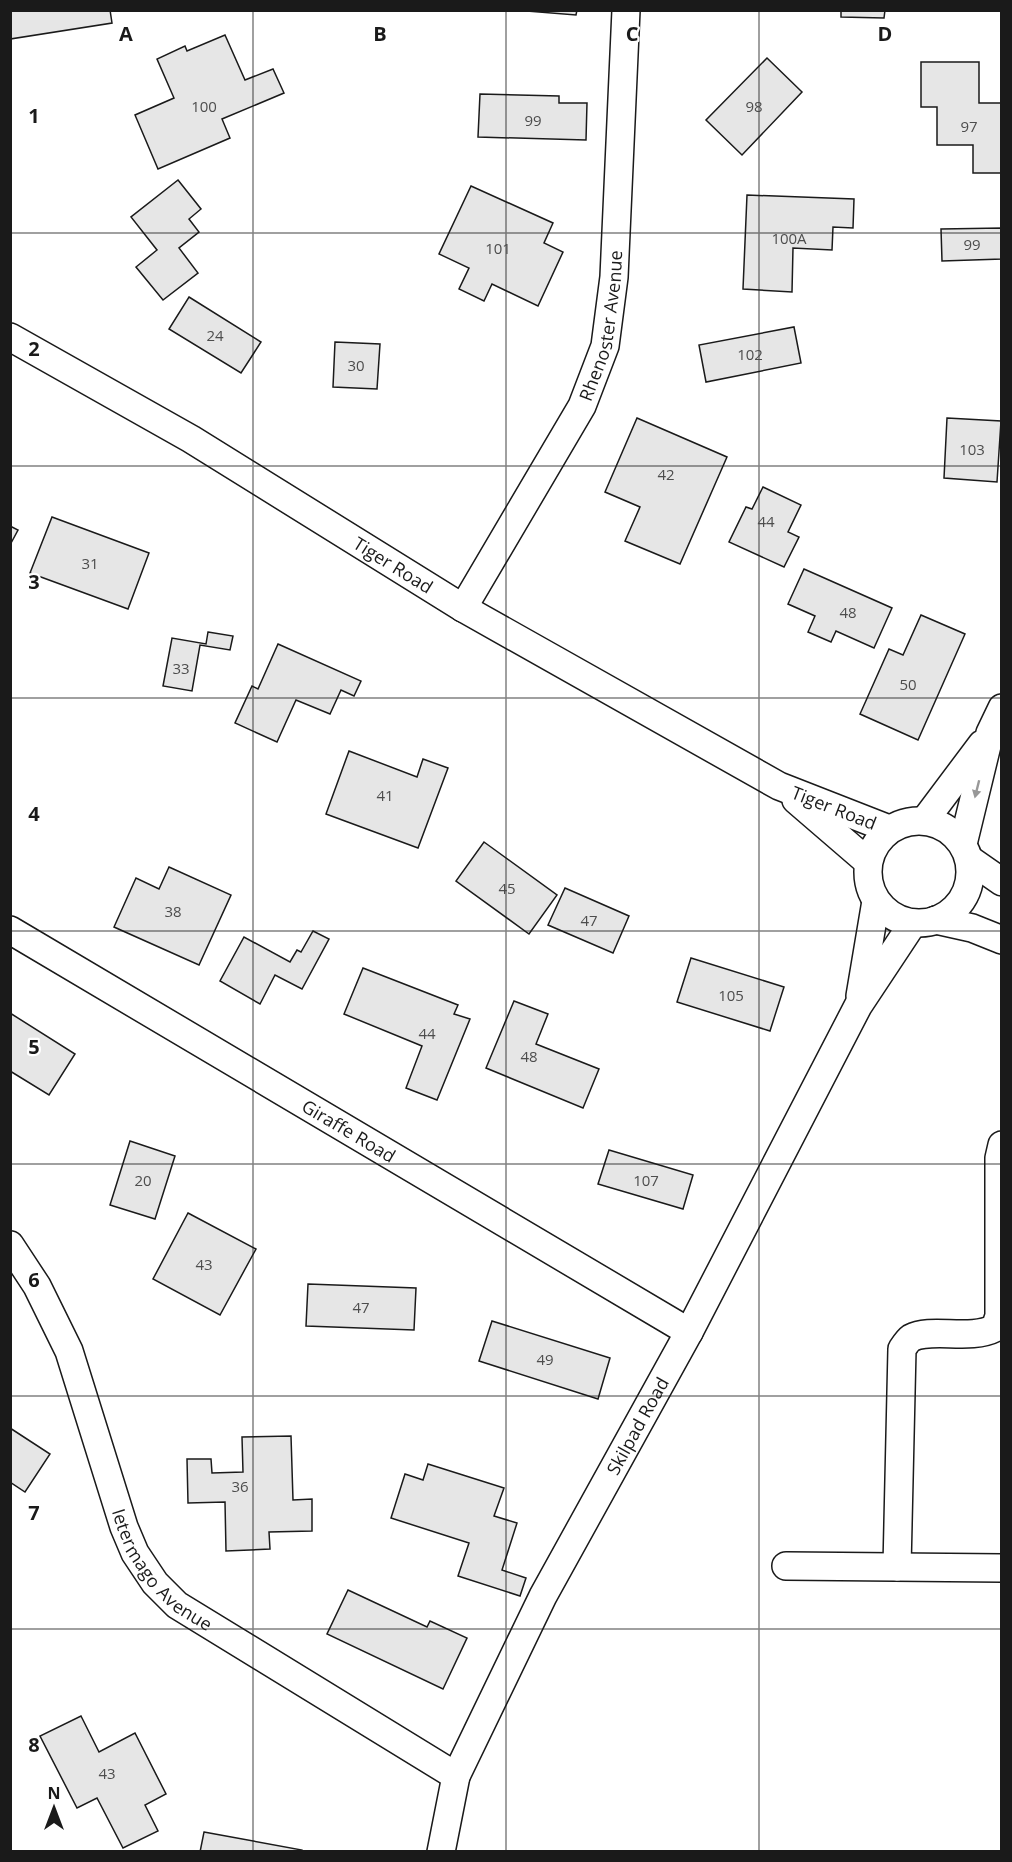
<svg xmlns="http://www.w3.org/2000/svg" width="1012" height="1862" viewBox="0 0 1012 1862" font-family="'Open Sans',sans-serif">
<rect width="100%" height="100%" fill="#fff"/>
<!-- building -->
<g fill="#e6e6e6" stroke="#1a1a1a" stroke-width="1.5">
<path d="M10,10h100l2,13 -102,16z"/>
<path d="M514,10h63l-1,5z"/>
<path d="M841,10h44l-1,8 -43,-1z"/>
<path d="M225,35l20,45 28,-11 11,24 -62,26 8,19 -72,31 -23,-54 39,-17 -17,-39 28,-13 2,5z"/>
<path d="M767,58l35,34 -60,63 -36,-35z"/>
<path d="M921,62h58v41h22v70h-28v-28h-36v-38h-16z"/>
<path d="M480,94l79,2v7h28l-1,37 -108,-3z"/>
<path d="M178,180l23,29 -12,10 10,13 -20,16 19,25 -35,27 -27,-33 21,-17 -26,-33z"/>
<path d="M471,186l82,37 -9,20 19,9 -25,54 -46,-22 -8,17 -25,-12 10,-21 -30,-14z"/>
<path d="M747,195l107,4 -1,29 -20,-1 -1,23 -39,-2 -1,44 -49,-3z"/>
<path d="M1002,228v31l-60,2 -1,-32z"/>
<path d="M189,297l72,45 -20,31 -72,-44z"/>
<path d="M794,327l7,36 -95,19 -7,-37z"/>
<path d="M335,342l45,2 -3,45 -44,-2z"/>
<path d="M637,418l90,39 -47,107 -55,-23 15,-34 -35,-15z"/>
<path d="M947,418l54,3 -4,61 -53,-4z"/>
<path d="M763,487l38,18 -13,27 11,5 -15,30 -55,-25 17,-35 6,2z"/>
<path d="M52,517l97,36 -21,56 -98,-36z"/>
<path d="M10,526l8,4 -8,15z"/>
<path d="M804,569l88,39 -18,40 -38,-17 -5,11 -23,-10 7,-16 -27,-12z"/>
<path d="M921,615l44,19 -47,106 -58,-26 29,-65 14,6z"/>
<path d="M208,632l25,4 -3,14 -30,-5 -8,46 -29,-5 9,-48 34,6z"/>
<path d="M278,644l83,37 -7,15 -13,-6 -11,24 -34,-14 -19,42 -42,-19 17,-37 6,3z"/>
<path d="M349,751l68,26 6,-18 25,9 -30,80 -92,-34z"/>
<path d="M484,842l73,53 -28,39 -73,-53z"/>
<path d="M169,867l62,28 -32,70 -85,-38 22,-49 23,11z"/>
<path d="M565,888l64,28 -16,37 -65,-28z"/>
<path d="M313,931l16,8 -27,50 -27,-14 -15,29 -40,-23 24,-44 46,25 7,-12 4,2z"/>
<path d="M691,958l93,29 -14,44 -93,-29z"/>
<path d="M363,968l95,37 -4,9 16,5 -33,81 -31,-12 16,-42 -78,-32z"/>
<path d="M514,1001l34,13 -12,30 63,25 -16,39 -97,-40z"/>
<path d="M10,1013l65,41 -26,41 -39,-24z"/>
<path d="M130,1141l45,15 -20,63 -45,-14z"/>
<path d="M609,1150l84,25 -10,34 -85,-25z"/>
<path d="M188,1213l68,36 -36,66 -67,-36z"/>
<path d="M308,1284l108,4 -2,42 -108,-4z"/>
<path d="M492,1321l118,37 -12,41 -119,-38z"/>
<path d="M10,1428l40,26 -25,38 -15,-10z"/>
<path d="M291,1436l2,64 19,-1v32l-43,1 1,17 -44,2 -1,-49 -37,1 -1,-44h24l1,14 31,-1 -1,-35z"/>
<path d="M428,1464l76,24 -10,28 23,7 -15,47 24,8 -6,18 -62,-20 11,-33 -78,-25 14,-44 18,6z"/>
<path d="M348,1590l79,37 3,-6 37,17 -24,51 -116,-55z"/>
<path d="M81,1716l18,36 36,-19 31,61 -21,11 13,26 -35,17 -26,-50 -20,10 -37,-72z"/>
<path d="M204,1832l98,18v2h-102z"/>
</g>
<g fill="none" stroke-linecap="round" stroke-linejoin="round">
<!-- minor casing -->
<g stroke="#1a1a1a" stroke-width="30">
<g id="minor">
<path id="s1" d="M10,337l181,102 272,169 316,178 110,43"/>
<path id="s2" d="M463,608l119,-202 23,-60 9,-69 12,-267"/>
<path d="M796,800l72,62"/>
<path d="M925,820l57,-76"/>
<circle cx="919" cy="872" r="51"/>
<path d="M963,844l27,-111 12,-25"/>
<path d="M969,859l33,23"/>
<path d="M936,920l36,8 30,12"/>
<path id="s3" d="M10,930l679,402"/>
<path d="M860,996l16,-95"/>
<path id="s4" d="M10,1245l27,41 32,65 55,176 11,26 20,30 22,22 279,171"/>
<path d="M786,1566l216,2"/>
<path d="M897,1567l5,-218c2,-3 6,-9 9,-11 20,-11 59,3 84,-10l4,-12v-158l3,-13"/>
<path id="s5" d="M441,1852l15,-76 87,-180 146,-264 169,-326 55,-83"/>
</g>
</g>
<!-- minor -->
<use href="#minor" stroke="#fff" stroke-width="27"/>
</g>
<!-- one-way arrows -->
<defs><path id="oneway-solid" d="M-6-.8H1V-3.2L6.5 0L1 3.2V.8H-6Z" transform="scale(1.5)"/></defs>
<use fill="#989898" href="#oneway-solid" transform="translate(977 789) rotate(104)"/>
<!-- grid -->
<path fill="none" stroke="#1a1a1a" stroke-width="1.5" stroke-opacity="0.55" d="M253,10v1842M506,10v1842M759,10v1842M10,233h992M10,466h992M10,698h992M10,931h992M10,1164h992M10,1396h992M10,1629h992"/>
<g text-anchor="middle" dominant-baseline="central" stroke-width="4.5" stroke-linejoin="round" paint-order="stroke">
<!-- number labels -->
<g font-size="15" fill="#4d4d4d">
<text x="204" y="106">100</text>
<text x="754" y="106">98</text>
<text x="533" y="120">99</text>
<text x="969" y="126">97</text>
<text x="789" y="238">100A</text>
<text x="972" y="244">99</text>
<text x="498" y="248">101</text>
<text x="215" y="335">24</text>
<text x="750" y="354">102</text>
<text x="356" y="365">30</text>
<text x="972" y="449">103</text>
<text x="666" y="474">42</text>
<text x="766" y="521">44</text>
<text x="90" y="563">31</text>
<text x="848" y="612">48</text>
<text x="181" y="668">33</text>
<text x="908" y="684">50</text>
<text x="385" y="795">41</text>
<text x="507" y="888">45</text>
<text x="173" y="911">38</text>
<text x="589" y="920">47</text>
<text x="731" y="995">105</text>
<text x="427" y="1033">44</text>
<text x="529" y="1056">48</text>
<text x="143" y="1180">20</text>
<text x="646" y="1180">107</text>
<text x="204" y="1264">43</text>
<text x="361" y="1307">47</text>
<text x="545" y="1359">49</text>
<text x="240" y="1486">36</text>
<text x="107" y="1773">43</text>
</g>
<!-- street labels -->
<g font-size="18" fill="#1a1a1a" stroke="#fff">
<text stroke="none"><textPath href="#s2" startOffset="318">Rhenoster Avenue</textPath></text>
<text stroke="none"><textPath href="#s1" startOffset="446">Tiger Road</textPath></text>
<text stroke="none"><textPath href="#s1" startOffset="950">Tiger Road</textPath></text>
<text stroke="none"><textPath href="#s3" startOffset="394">Giraffe Road</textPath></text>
<text stroke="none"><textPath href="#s5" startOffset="472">Skilpad Road</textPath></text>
<text stroke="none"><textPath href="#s4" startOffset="364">Ietermago Avenue</textPath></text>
</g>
</g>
<g font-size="20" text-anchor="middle" font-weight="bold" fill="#1a1a1a" stroke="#fff" stroke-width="4.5" stroke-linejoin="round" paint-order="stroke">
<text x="126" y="41">A</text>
<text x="380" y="41">B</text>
<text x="632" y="41">C</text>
<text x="885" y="41">D</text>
<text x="34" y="123">1</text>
<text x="34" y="356">2</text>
<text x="34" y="589">3</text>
<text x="34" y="821">4</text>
<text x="34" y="1054">5</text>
<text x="34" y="1287">6</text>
<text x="34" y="1520">7</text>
<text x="34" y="1752">8</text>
</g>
<!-- border -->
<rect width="1012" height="1862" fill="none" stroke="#1a1a1a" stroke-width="24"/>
<!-- north arrow -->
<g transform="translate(54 1808)" stroke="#ffffff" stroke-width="4.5" paint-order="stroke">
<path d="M0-4.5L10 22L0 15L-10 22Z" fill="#1a1a1a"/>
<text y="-9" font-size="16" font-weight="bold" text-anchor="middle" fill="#1a1a1a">N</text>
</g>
</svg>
